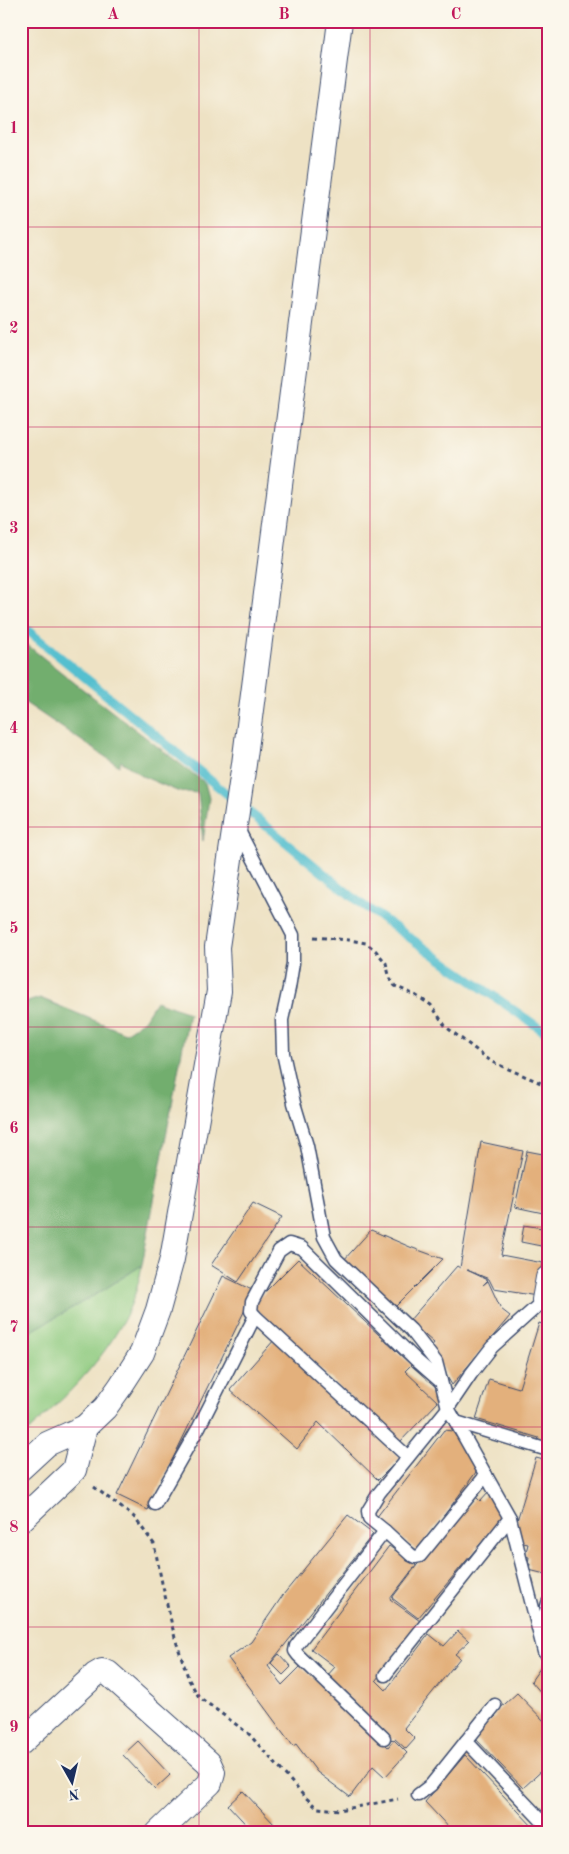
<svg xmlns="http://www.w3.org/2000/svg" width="569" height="1854" viewBox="0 0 569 1854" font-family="'Old Standard TT',serif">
<rect width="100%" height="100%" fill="#fbf7ec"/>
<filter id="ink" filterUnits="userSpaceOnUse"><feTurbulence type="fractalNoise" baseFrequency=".02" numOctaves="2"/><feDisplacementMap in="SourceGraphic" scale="10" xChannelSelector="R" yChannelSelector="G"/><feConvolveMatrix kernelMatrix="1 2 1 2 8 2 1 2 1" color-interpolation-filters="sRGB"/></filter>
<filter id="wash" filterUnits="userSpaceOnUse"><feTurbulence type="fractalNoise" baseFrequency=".0096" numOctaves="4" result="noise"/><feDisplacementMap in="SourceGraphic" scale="20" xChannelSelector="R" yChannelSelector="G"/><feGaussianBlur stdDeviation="1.12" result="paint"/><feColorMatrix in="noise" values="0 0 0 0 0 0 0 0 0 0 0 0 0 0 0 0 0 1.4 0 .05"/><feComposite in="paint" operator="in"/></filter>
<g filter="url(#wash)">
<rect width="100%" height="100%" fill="#eee2c4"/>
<!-- green -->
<path fill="#8eca7f" stroke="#547c6e" d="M142,1265c-11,73 -69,125 -121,173v-101l79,-45z"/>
<!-- forest -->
<g fill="#72ae6e" stroke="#466e66">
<path d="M21,640l55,44 129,99 4,15 -6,43 -5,-48 -21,-2 -35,-15 -21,-15 -2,5 -98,-66z"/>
<path d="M40,998l85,35 19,-13 12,-19 33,12 -47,252 -42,27 -79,45v-333z"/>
</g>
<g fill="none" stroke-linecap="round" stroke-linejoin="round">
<!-- stream -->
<path stroke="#54bfcf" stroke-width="9" d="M21,625l339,278 188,131"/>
</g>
<g id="blocks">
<!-- building -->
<g fill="#e3b07c">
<path d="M481,1142l42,9 -22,104 42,8 -6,33 -43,-7 -5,-10 -22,-9 21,10 -5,5 5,-4 13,28 9,7 -58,69 -22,-37 4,-5 -25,-22 48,-55 3,2z"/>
<path d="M527,1151l21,4v59l-33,-7z"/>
<path d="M253,1203l29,14 -44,65 -27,-17z"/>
<path d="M524,1225l24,4 -2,18 -25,-5z"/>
<path d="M371,1230l39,17 33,12 -49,49 -51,-47z"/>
<path d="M298,1259l113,106 -6,6 33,31 -39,41 -147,-138z"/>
<path d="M223,1276l31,15 -106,219 -31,-15z"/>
<path d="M539,1323l9,3v117l-10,-3 1,-2 -63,-19 13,-40 30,9z"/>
<path d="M275,1339l125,119 -22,22 -60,-58 -21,27 -67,-59z"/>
<path d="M444,1430l8,1 27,37 -61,83 -42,-33z"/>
<path d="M536,1458l12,3v103l-3,10 -16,-4 1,-6h-2l1,-7 -4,-1 3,-12 -9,-2 -3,-18z"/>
<path d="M489,1491l14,26 -85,101 -26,-20 25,-33 59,-68 4,4z"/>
<path d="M348,1515l25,19 -105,132 14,19 19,-19 87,81 6,-7 13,13 -22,24 -12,-11 -23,31 -33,-25 -21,-28 -3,2 -65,-88 23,-16 32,-47z"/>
<path d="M389,1546l27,19 -26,34 30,22 -44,59 10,10 43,-56 15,12 14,-15 11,10 -14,13 5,4 -56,70 11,11 -9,10 -12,-11 -2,2 -66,-63 9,-10 -24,-18z"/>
<path d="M279,1654l12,13 -8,8 -12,-12z"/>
<path d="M548,1657v44l-17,-20z"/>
<path d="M517,1693l31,32v40l-25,23 -49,-51 22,-21 -2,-2z"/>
<path d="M138,1741l32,34 -15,14 -32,-34z"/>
<path d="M465,1755l70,74 -4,4h-77l-29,-31z"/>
<path d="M243,1791l32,34 -8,8h-13l-26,-28z"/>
</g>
</g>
</g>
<g filter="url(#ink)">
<use href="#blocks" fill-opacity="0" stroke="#3b4a6d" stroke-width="1"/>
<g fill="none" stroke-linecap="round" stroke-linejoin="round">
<!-- lane casing -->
<g stroke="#3b4a6d" stroke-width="15">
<g id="lane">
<path d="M237,827l56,108v28l-4,25 -7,32 1,33 11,50 13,43 17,91 12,22 75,71 25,32 12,46 62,110 34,134 4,2"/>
<path d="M255,1316l-4,-5 1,-9 27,-51 10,-7 13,4 114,112 25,22"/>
<path d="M456,1422l92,28"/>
<path d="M155,1504l44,-77 56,-111 153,141"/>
<path d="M385,1531l26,24 4,2 5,-1 66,-81"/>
<path d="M541,1632l7,-29"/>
<path d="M385,1675l125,-157"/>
<path d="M384,1738l-86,-83 -3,-4 1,-5 89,-115 -16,-13 -1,-7 11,-18 69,-85 23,-34 21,-27 52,-47"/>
<path d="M466,1741l76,80 1,9 -3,3"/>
<path d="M418,1795l13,-10 64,-80"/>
</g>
</g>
<!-- street casing -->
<g stroke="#3b4a6d" stroke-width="26">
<g id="street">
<path d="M548,1278l-4,22 4,1"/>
<path d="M21,1468l26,-24 38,-17 20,-19 15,-21 22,-34 16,-43 14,-51 47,-268 -2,-44 27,-183 96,-743"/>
<path d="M21,1520l53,-50 11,-43"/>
<path d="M21,1743l74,-68 7,-4 6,2 101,90 4,9 -3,11 -52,50"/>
</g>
</g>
<!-- path -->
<g stroke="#3b4a6d" stroke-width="3" stroke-dasharray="4 4" stroke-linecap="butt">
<path d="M314,937l35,3 17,3 10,8 10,12 4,16 5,7 20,9 16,10 15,22 46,35 56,24"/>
<path d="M94,1487l40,30 20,27 8,39 13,55 14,42 10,17 50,37 54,61 14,13 23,2 58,-11"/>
</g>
<!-- lane -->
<use href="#lane" stroke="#fff" stroke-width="12"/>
<!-- street -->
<use href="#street" stroke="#fff" stroke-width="24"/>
</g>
</g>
<!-- grid -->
<path fill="none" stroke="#c2185b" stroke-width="1" stroke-opacity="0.55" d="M199,21v1812M370,21v1812M21,227h527M21,427h527M21,627h527M21,827h527M21,1027h527M21,1227h527M21,1427h527M21,1627h527"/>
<!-- margin -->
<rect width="569" height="1854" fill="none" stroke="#fbf7ec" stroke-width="55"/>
<!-- north arrow -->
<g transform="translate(72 1782) rotate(172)" stroke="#fbf7ec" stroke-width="4" paint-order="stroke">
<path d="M0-4L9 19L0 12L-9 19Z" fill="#1b2f5e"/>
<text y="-8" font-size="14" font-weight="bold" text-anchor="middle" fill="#1b2f5e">N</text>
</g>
<rect x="28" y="28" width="514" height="1798" fill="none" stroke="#c2185b" stroke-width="2"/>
<g font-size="16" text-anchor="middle" font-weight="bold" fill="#c2185b">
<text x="113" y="19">A</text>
<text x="284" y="19">B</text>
<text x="456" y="19">C</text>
<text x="14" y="133">1</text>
<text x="14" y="333">2</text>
<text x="14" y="533">3</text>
<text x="14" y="733">4</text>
<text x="14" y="933">5</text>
<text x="14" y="1133">6</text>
<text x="14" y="1332">7</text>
<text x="14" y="1532">8</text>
<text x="14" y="1732">9</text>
</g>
</svg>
